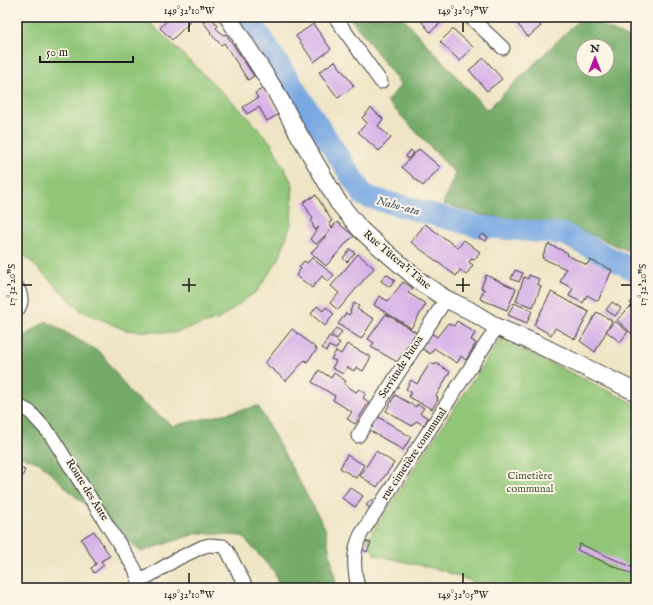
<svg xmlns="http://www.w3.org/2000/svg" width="653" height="605" viewBox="0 0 653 605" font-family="'IM FELL English',serif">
<rect width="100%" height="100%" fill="#fcf5e5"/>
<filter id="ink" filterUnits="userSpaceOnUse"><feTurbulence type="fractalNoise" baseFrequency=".025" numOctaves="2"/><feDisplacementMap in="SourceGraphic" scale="8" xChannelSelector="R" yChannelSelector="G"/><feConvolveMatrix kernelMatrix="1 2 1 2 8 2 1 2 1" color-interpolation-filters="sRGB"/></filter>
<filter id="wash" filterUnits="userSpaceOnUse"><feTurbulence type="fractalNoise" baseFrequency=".012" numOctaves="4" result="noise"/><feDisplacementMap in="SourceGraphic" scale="16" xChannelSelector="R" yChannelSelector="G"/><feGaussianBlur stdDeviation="0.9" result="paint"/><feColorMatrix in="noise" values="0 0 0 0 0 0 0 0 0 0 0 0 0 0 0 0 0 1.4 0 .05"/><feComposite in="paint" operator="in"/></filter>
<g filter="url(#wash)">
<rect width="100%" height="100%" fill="#efe5c6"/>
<!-- green -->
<g fill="#91c678" stroke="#56714a">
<path d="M17,17h127l101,97 26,29 22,42 -2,39 -12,35 -22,32 -38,28 -46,14 -48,-3 -45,-20 -63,-62z"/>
<path d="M500,339l136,65v184h-146l-49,-18 -66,-15 -8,-15z"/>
</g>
<!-- forest -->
<g fill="#74ab68" stroke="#486442" fill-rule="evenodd">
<path d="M349,17h53l85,93 95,-93 54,24v213l-63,-27 -91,-12 -39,-11 12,-31 -68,-72 14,-16 -35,-47zM583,46h24v24h-24z"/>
<path d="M46,321l55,32 31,42 41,31 85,-20 67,122 12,60h-58l-4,-15 -33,-37 -44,-3 -57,19 -65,-55 -36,-34 -23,-8v-114z"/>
</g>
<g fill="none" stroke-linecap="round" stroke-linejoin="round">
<!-- river -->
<path stroke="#78a7e2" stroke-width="22" d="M248,17l116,179 112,30 88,8 72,37"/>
</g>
<g id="blocks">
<!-- building -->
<g fill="#d7b1e8">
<path d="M170,17h15l5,5 -18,18 -12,-12z"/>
<path d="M202,17h9l7,9 -2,2 7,7 3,-1 28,42 -6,4 -24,-37 -3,2 -11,-12 1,-1 -8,-10 2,-2z"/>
<path d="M418,17h23l3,3 -14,12z"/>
<path d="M512,17h22l7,9 -13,11z"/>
<path d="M313,24l18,25 -17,13 -18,-26z"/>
<path d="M453,29l20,18 -13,14 -20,-19z"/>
<path d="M484,58l18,21 -15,12 -18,-21z"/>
<path d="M335,61l19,25 -16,12 -19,-26z"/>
<path d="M264,88l15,26 -12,7 -8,-14 -12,7 -4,-7 15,-9 -3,-5z"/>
<path d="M371,108l12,11 -5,7 13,12 -12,13 -21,-19 9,-9 -5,-5z"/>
<path d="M419,149l21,18 -17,19 -21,-19z"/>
<path d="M411,150l3,3 -6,6 -2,-3z"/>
<path d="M316,195l16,26 -3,2 3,5 5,-6 17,14 -3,3h-1l-24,27 -15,-13 19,-22 -14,13 -6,-5 9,-12 -4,3 -4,-9 2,-2 -10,-17z"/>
<path d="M425,224l33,24 6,-8 16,12 -6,8 -3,-1 -2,3 4,3 -7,10 -6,-5 -4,6 -45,-34z"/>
<path d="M482,234l6,3 -2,4 -7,-3z"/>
<path d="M548,244l20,9 -1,2 20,10 3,-5 22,10 -14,31 -11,-6 -4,8 -14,-7 4,-8 -13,-6 6,-13 -24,-11z"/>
<path d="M350,249l5,4 -8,9 -4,-4z"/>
<path d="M358,254l16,14 -36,42 -8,-7 9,-10 -8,-7z"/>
<path d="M312,258l22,17 -6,7 -6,-6 -10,12 -16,-13 5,-6 -2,-2 5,-6 3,2z"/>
<path d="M515,270l8,3 -4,9 -8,-3z"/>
<path d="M386,274l9,6 -5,7 -9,-6z"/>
<path d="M486,275l30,14 -9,21 -27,-11 4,-10 -3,-1z"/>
<path d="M529,275l10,4 -2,5 4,2 -8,21 -17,-6 8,-24 4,2z"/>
<path d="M403,282l10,6 -5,5 18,11 -15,24 -37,-23 5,-9 9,5z"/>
<path d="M551,292l38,20 -14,27 -20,-11 -4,7 -17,-10z"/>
<path d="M636,296v38l-2,-3 -3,2 -14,-13 15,-15 -2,-2z"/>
<path d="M612,302l9,6 -6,8 -9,-6z"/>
<path d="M354,303l5,3 -2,3 17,10 -13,20 -23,-15 8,-11 3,2 2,-3 -1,-1z"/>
<path d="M514,303l18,8 -5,12 -19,-8z"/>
<path d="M317,306l6,5 3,-4 8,7 -9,12 -14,-12z"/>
<path d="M597,312l15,9 -17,31 -15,-11z"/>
<path d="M386,314l31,19 -18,30 -28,-16 3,-4 -6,-4z"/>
<path d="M457,321l18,12 -4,7 5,3 -10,17 -5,-4 -4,7 -23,-15 -4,6 -10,-7 10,-15 7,5 11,-14 6,3z"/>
<path d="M615,321l13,11 -8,10 -14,-11z"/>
<path d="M336,328l6,4 -5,7 -6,-4z"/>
<path d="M292,329l25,20 -10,13 -2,-2 -19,21 -21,-18z"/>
<path d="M329,336l11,7 -4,6 -7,-3 -3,5 -4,-3z"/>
<path d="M347,344l24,13 -8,14 -7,-4 -2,4 -7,-4 -4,7 -11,-6 4,-7 -5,-2 5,-8 5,3z"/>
<path d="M430,363l5,2 1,-2 14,9 -14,24 2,1 -1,2 1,1 -6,9 -23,-12 2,-5 -5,-3 5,-9 6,4z"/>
<path d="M319,370l12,8 3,-5 12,8 -2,3 12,8 3,-3 7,4 -3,5 6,4 -14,22 -8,-5 5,-7 -19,-12 2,-4 -23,-14z"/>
<path d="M395,395l21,12 1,-3 7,4 -4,5 8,5 -4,7 -8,-4 -4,5 -26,-15z"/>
<path d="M377,416l34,21 -8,13 -34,-20z"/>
<path d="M376,451l18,12 -17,24 -17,-11z"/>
<path d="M347,455l17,10 -8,13 -16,-10z"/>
<path d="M17,467l8,3 -3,7 -5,-2z"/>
<path d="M350,487l13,9 -8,11 -13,-9z"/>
<path d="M372,499l4,3 -5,7 -5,-4z"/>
<path d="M94,531l16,25 -9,5 3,4 -10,8 -3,-5 5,-4 -15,-25z"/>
<path d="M365,541l6,2 -4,9 -5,-3z"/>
<path d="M580,544l56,25v7l-59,-26z"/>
</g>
</g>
</g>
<g filter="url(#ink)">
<use href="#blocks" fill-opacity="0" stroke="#3c3a36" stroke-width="1"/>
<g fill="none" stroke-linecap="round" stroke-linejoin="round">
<!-- minor casing -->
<g stroke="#3c3a36" stroke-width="15">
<g id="minor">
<path d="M335,17l46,65"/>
<path d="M470,17l33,31"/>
<path d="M17,287c5,9 6,15 0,24"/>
<path d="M17,405l13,7 20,22 85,135 4,13 1,6"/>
<path d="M358,436l88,-137"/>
<path d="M139,582l38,-23 25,-12 7,-2 14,1 4,4 18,35"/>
<path d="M358,588c-4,-19 -6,-36 3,-54l136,-207"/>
</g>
</g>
<!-- tertiary casing -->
<g stroke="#3c3a36" stroke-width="19">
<path id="tertiary" d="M228,17l48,75 21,39 41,71 23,28 12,11 49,42 24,16 23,11 28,17 38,16 101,49"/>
</g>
<!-- minor -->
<use href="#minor" stroke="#fff" stroke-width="13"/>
<!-- tertiary -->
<use href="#tertiary" stroke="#fff" stroke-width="17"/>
</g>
</g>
<!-- ticks -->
<path fill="none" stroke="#1c1c1c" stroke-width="1.5" d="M189,22v10M463,22v10M189,278v14M463,278v14M22,285h10M182,285h14M456,285h14M621,285h10M189,573v10M463,573v10"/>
<g text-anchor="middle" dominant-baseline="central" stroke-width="4" stroke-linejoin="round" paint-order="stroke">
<!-- street labels -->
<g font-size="11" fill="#1c1c1c" stroke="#fcf5e5">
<text transform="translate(397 260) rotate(40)">Rue Tūtera'i Tāne</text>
<text transform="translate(401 367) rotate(-57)">Servitude Putoa</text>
<text transform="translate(414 454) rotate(-56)">rue cimetière communal</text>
<text transform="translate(87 490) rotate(58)">Route des Aute</text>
</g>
<!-- park labels -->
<g font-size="11" fill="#45583c" stroke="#fcf5e5">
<text x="530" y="476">Cimetière<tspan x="530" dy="13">communal</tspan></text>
</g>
<!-- water labels -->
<g font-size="12" font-style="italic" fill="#41546b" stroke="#fcf5e5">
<text transform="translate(398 206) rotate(15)">Naho-ata</text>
</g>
</g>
<!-- margin -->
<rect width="653" height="605" fill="none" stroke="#fcf5e5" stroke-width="44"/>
<!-- north arrow -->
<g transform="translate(595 58)"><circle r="19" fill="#fcf5e5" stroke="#a29e95"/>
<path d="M0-3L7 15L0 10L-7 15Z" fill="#b5179e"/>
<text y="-6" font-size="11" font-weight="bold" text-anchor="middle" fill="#1c1c1c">N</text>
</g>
<!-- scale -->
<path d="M40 56v6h93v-6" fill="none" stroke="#1c1c1c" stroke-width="2"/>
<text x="46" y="56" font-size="12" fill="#1c1c1c" stroke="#fcf5e5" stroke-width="3" paint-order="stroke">50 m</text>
<rect x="22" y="22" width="609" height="561" fill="none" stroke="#1c1c1c" stroke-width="1.5"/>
<g font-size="10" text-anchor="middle" fill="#1c1c1c">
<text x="189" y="14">149°32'10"W</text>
<text x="463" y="14">149°32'05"W</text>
<text transform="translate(11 285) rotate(-90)" y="4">17°32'20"S</text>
<text transform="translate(642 285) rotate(-90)" y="4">17°32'20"S</text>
<text x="189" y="598">149°32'10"W</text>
<text x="463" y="598">149°32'05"W</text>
</g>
</svg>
